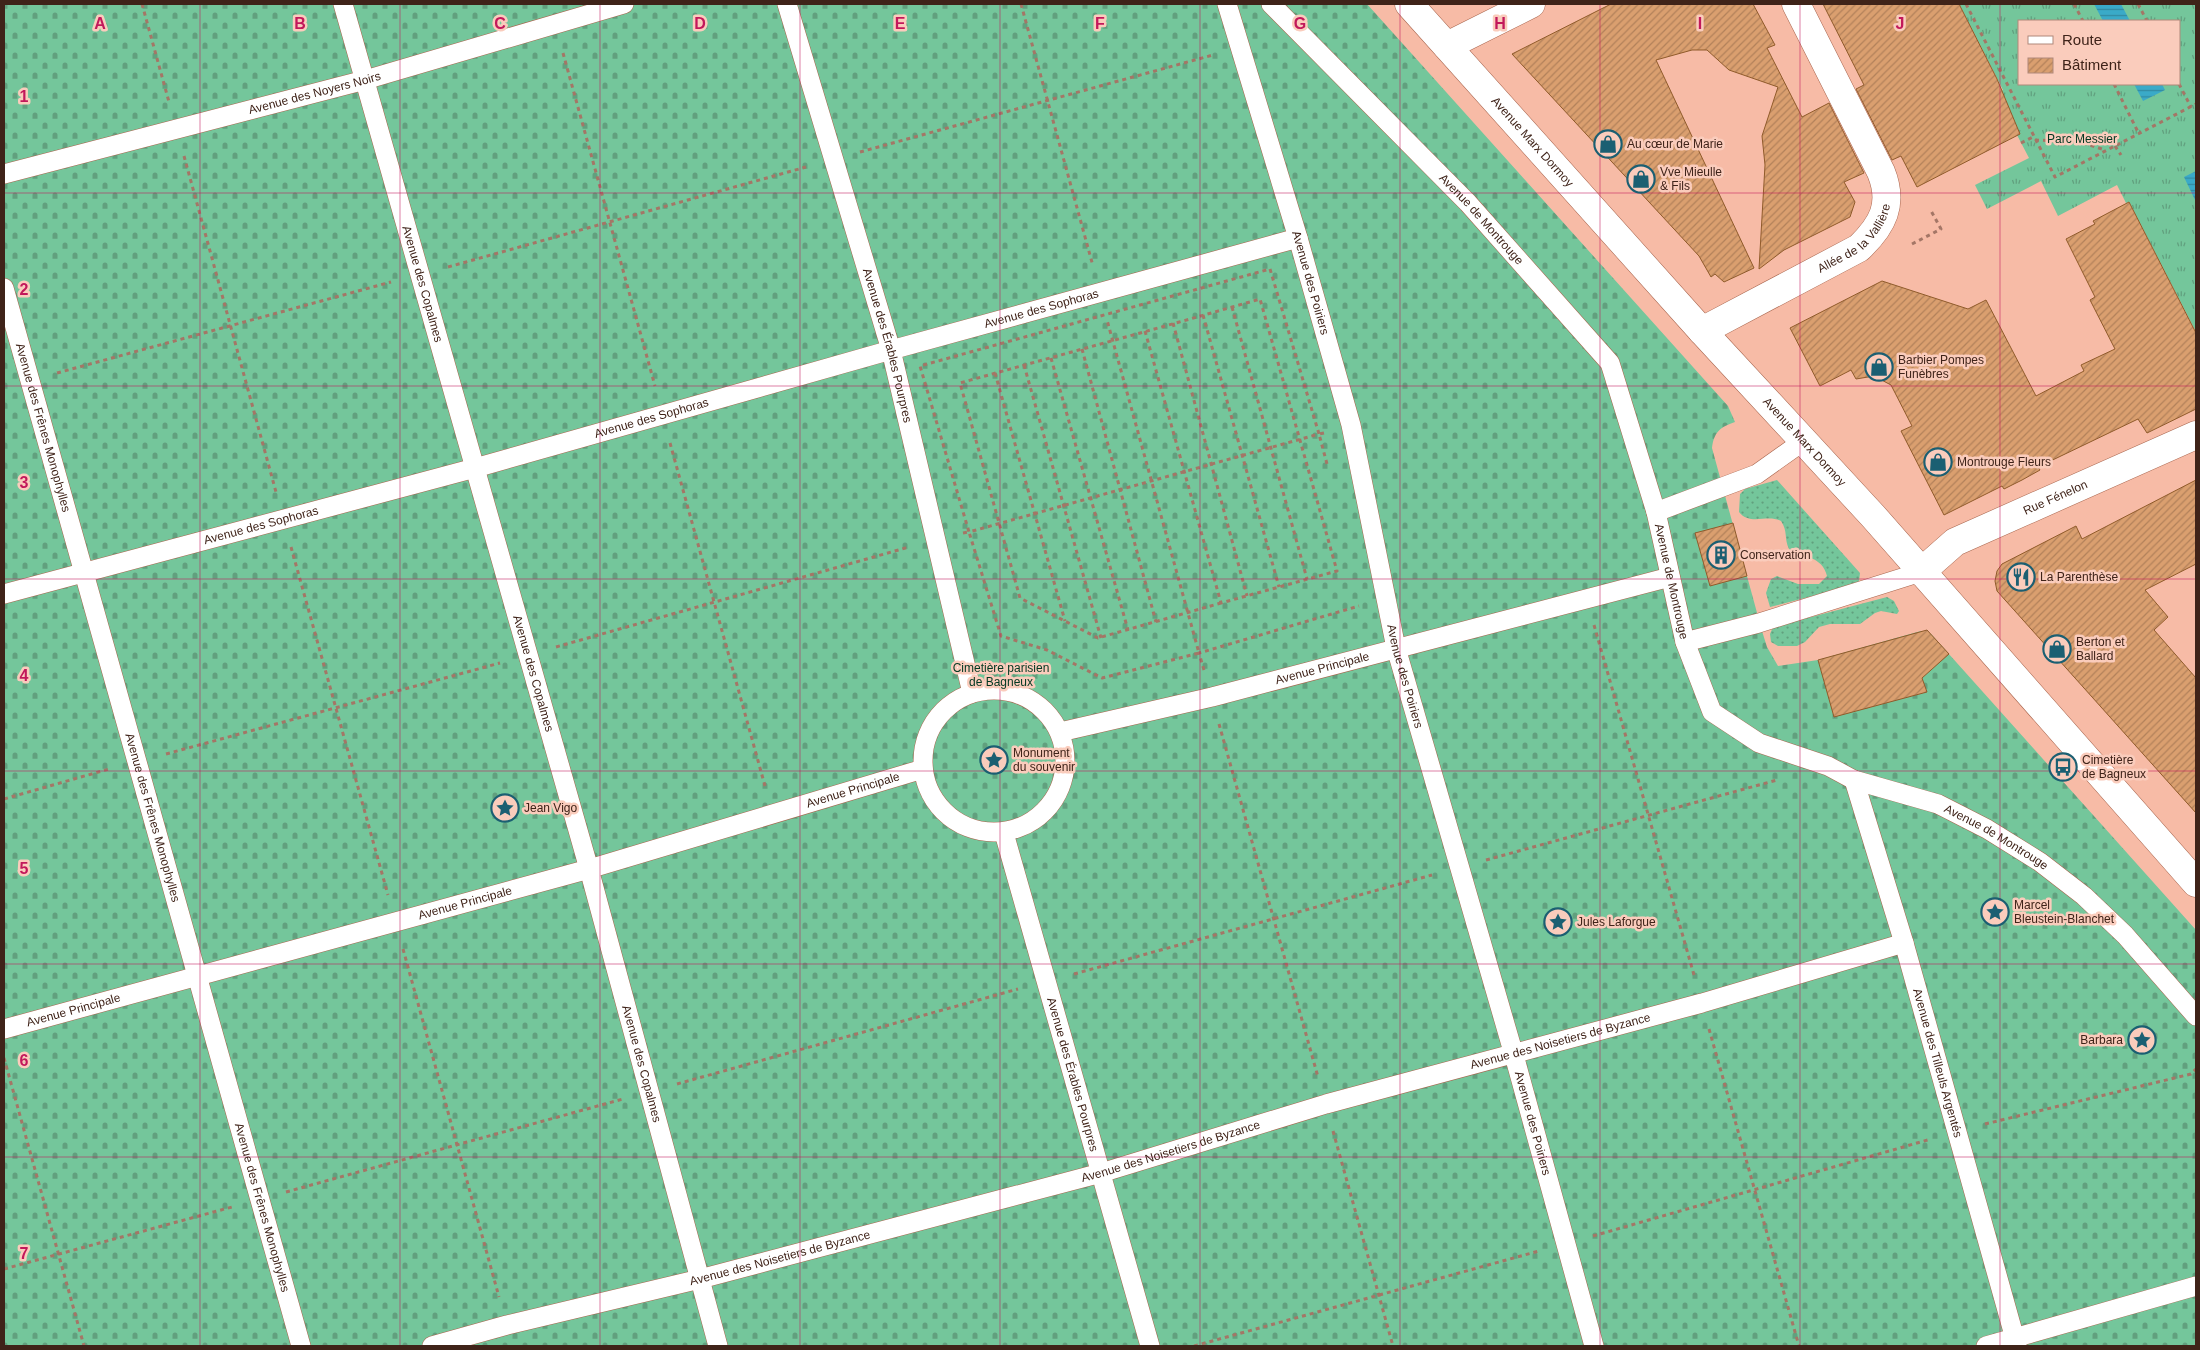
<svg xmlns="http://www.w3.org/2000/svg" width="2200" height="1350" viewBox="0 0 2200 1350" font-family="Arial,sans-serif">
<defs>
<pattern id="grass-tufts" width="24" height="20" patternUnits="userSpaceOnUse" patternTransform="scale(1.25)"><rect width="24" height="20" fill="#74c69b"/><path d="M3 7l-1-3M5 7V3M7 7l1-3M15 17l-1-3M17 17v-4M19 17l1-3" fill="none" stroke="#61a07e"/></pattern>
<pattern id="cemetery-stones" width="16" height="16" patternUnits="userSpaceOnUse" patternTransform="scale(1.25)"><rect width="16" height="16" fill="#74c69b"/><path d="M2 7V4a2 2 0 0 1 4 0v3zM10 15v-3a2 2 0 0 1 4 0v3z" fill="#61a07e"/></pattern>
<pattern id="garden-dots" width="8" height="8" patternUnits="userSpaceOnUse" patternTransform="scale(1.25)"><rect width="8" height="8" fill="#74c69b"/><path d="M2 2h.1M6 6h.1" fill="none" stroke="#61a07e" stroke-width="1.8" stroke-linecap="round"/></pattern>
<pattern id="water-rules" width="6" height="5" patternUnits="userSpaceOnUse" patternTransform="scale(1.25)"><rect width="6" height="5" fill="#3aaac8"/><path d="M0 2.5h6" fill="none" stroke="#328aa2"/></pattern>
<pattern id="building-hatch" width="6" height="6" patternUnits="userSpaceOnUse" patternTransform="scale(1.25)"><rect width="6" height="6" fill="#da9f6f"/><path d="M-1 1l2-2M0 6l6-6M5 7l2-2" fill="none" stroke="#b2815a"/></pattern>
</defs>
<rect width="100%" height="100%" fill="#f7bba6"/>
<!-- grass -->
<path fill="url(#grass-tufts)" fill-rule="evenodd" d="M1959,4h237v328l-67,-130 -3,1 -9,-18 -59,31 -17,-35 -54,28 -12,-24 54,-27 -12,-23 3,-1 -22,-41 5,-3zM2019,21h160v63h-160z"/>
<!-- cemetery -->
<path fill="url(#cemetery-stones)" d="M4,4h1363l361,402 7,16c-15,5 -21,10 -23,26l50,183 5,16 11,19 40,-6 103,-29 10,3 265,296v416h-2192z"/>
<!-- garden -->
<g fill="url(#garden-dots)">
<path d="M1777,480l83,93 -1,8 -4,4 -85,22 -4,-14 5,-14 6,-3 21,8h21l8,-8c-5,-20 -23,-18 -38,-27 -5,-10 -1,-18 -8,-28 -14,-7 -31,5 -42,-9l1,-18 5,-5z"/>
<path d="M1887,597l7,4 5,10 -2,3 -16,-3 -6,2 -15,11h-30l-11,3 -14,15 -8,4h-19l-7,-4 -1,-8 3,-7z"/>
</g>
<!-- water -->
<g fill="url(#water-rules)">
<path d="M2094,4h27l9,17h-27z"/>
<path d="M2134,84h28l3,6 -22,11z"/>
<path d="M2196,171v31l-12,-25z"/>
</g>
<!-- building -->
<g fill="url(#building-hatch)" stroke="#905b2b">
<path d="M1611,4h142l22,41 -8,3 35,69 27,-14 35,70 -20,9 11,20 -5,15 -66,33 -25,19 6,-104 -3,-29 16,-49 -49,-17 -22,-20h-15l-36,10 98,208 -30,14 -9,-8 -4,3 -12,-21 -187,-202z"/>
<path d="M1823,4h136l38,75 23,55 -103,53 -16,-31 -9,4 -36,-71 8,-4z"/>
<path d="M2129,202l67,131v76l-49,24 -9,-14 -100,48 2,3 -18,10 -18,9 -2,-3 -58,29 -43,-84 11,-5 -21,-41 -17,-9 -18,3 -5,-9 -31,16 -30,-58 92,-47 86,28 18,-9 50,96 48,-25 -3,-6 34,-16 -25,-49 5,-3 -29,-58 29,-15 -2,-3z"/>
<path d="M2196,480v84l-51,26 23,27 -14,13 42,48v135l-199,-222 -2,-10 2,-10 5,-7 74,-38 6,13z"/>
<path d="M1733,523l14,53 -37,10 -15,-53z"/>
<path d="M1927,630l22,24 -27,24 5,14 -93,25 -16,-57z"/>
</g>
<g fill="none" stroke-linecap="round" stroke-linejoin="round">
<!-- service casing -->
<g stroke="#a8654d" stroke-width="20">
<g id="service">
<path id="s1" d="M343,4l246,865 129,477"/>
<path id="s2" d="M787,4l104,346 81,343"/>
<path id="s3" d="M1227,4l71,234 53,187 45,223 118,407 80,291"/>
<path id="s4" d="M1271,4l197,199 142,160 46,149 29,130 27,70 47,31 69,23 26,14 84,24 49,25 53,33 44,34 41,39 71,81"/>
<path id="s5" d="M4,174l361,-94 259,-76"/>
<path id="s6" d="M4,288l297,1058"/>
<path d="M1656,512l101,-38 45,-32"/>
<path id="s7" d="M4,594l471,-126 416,-118 407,-112"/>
<path d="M1685,642l74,-19 162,-51"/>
<circle cx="994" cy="761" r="71"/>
<path id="s8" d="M1060,732l152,-35 458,-120"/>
<path id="s9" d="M1854,780l50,163 113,403"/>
<path id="s10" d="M1004,833l146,513"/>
<path id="s11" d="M4,1029l585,-160 334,-100"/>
<path id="s12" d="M432,1346l75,-21 193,-46 401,-106 225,-69 376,-101 202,-60"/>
<path d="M1986,1346l210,-60"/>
</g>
</g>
<!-- minor casing -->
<g stroke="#a8654d" stroke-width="29">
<g id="minor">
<path d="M1447,46l84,-42"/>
<path id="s13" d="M1702,331l157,-83c24,-23 35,-44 22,-76l-85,-168"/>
<path id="s14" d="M1921,572l34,-30 241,-107"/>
</g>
</g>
<!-- secondary casing -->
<g stroke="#a8654d" stroke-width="29">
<g id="secondary">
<path id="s15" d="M1409,4l293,327 171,185 323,367"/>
</g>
</g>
<!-- path -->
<g stroke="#a47666" stroke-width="3" stroke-dasharray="4 4" stroke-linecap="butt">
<path d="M142,4l27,98"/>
<path d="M1021,4l72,262"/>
<path d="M1966,4l89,173 141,-73"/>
<path d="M2074,4l9,17"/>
<path d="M2138,4l9,17"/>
<path d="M563,53l92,333"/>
<path d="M2114,84l25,50"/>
<path d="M2179,84l12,23"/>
<path d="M2035,140l45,2 25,8"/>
<path d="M2021,143l12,-6"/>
<path d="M2115,146l6,9"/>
<path d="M860,152l353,-97"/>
<path d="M184,156l92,336"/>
<path d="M1912,244l29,-15 -11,-20"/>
<path d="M448,267l358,-100"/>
<path d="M1270,269l49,165 -350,98 -49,-166z"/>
<path d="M1232,307l75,272"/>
<path d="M1203,315l76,272"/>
<path d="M1173,323l74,273"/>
<path d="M1145,331l76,272 116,-32 -77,-272c-100,29 -200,56 -300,84l60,215 78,40 123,-35"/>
<path d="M1082,349l74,273"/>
<path d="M1051,358l77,272"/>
<path d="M1024,365l77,273"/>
<path d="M57,373l334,-91"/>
<path d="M995,373l70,248"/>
<path d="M1324,433l-5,1 8,30"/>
<path d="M670,443l95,343"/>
<path d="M963,533l6,-1 32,104 46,14 55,28 97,-25 -92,-333"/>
<path d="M291,547l97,348"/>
<path d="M1594,625l100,350"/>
<path d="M556,647l353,-100"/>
<path d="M1204,670l-5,-17 160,-47"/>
<path d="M1219,724l99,353"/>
<path d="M166,754l334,-91"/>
<path d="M4,799l105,-30"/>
<path d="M1486,860l291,-80"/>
<path d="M403,949l96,348"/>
<path d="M1074,974l358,-99"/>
<path d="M1709,1029l90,317"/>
<path d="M4,1058l80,288"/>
<path d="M677,1084l341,-95"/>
<path d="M1985,1124l206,-50 5,-5"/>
<path d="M1333,1131l60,215"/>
<path d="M286,1192l337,-93"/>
<path d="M1593,1236l338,-97"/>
<path d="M4,1269l228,-62"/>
<path d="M1194,1346l345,-95"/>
</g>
<!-- service -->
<use href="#service" stroke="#fff" stroke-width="19"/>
<!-- minor -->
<use href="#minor" stroke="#fff" stroke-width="28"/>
<!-- secondary -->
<use href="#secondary" stroke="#fff" stroke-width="28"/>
</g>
<!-- grid -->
<path fill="none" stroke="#c2185b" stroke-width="1" stroke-opacity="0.55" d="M200,4v1342M400,4v1342M600,4v1342M800,4v1342M1000,4v1342M1200,4v1342M1400,4v1342M1600,4v1342M1800,4v1342M2000,4v1342M4,193h2192M4,386h2192M4,579h2192M4,771h2192M4,964h2192M4,1157h2192"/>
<!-- icons -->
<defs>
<g id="shop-ring" transform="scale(1.4375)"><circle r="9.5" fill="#faccbc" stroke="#1b5f72" stroke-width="1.5"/><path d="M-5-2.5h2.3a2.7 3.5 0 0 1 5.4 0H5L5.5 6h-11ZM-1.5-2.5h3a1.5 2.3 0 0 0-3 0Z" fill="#1b5f72"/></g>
<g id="building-ring" transform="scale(1.4375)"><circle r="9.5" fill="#faccbc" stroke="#1b5f72" stroke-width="1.5"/><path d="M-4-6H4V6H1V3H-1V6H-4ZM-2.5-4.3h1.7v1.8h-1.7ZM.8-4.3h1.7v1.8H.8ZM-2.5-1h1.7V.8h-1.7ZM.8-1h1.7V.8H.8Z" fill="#1b5f72"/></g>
<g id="restaurant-ring" transform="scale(1.4375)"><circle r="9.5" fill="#faccbc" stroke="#1b5f72" stroke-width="1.5"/><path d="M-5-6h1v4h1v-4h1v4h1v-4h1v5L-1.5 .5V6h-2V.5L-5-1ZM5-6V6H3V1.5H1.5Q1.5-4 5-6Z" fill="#1b5f72"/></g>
<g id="sight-ring" transform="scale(1.4375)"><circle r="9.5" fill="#faccbc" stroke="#1b5f72" stroke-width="1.5"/><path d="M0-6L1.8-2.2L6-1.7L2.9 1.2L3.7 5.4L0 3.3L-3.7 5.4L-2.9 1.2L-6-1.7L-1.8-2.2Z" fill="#1b5f72"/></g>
<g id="bus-ring" transform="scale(1.4375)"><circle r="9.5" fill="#faccbc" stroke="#1b5f72" stroke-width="1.5"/><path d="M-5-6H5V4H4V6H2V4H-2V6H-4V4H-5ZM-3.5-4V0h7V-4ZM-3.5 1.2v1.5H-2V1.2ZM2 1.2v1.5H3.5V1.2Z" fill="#1b5f72"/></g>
</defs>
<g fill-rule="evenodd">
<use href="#shop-ring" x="1608" y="144"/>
<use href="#shop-ring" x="1641" y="179"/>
<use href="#shop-ring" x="1879" y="367"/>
<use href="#shop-ring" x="1938" y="462"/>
<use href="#building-ring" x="1721" y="555"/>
<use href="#restaurant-ring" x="2021" y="577"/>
<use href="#shop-ring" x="2057" y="649"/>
<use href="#sight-ring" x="994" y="760"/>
<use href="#bus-ring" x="2063" y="767"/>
<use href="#sight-ring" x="505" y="808"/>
<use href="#sight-ring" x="1995" y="912"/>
<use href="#sight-ring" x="1558" y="922"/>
<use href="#sight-ring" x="2142" y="1040"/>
</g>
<g text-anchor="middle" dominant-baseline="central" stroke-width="5" stroke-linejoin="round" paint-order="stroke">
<!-- street labels -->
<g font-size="12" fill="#3f2319" stroke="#faccbc">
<text stroke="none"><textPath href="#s5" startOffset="321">Avenue des Noyers Noirs</textPath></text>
<text stroke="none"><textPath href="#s15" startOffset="185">Avenue Marx Dormoy</textPath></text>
<text stroke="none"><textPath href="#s4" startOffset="301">Avenue de Montrouge</textPath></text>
<text stroke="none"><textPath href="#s13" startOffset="181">Allée de la Vallière</textPath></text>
<text stroke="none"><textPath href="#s3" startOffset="291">Avenue des Poiriers</textPath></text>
<text stroke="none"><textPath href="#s1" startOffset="291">Avenue des Copalmes</textPath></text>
<text stroke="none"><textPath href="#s7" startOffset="1076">Avenue des Sophoras</textPath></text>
<text stroke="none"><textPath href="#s2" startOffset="356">Avenue des Érables Pourpres</textPath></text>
<text stroke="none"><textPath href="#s7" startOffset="671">Avenue des Sophoras</textPath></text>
<text stroke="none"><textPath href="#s6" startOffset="145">Avenue des Frênes Monophylles</textPath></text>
<text stroke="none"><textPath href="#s15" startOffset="590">Avenue Marx Dormoy</textPath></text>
<text stroke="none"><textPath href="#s14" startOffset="155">Rue Fénelon</textPath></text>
<text stroke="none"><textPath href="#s7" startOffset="266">Avenue des Sophoras</textPath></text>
<text stroke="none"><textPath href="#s4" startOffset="721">Avenue de Montrouge</textPath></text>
<text stroke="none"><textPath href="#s8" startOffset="270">Avenue Principale</textPath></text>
<text stroke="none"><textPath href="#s1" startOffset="696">Avenue des Copalmes</textPath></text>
<text stroke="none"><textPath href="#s3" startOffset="696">Avenue des Poiriers</textPath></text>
<text stroke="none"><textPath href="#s11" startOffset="882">Avenue Principale</textPath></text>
<text stroke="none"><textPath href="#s6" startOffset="550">Avenue des Frênes Monophylles</textPath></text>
<text stroke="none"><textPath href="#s4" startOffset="1171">Avenue de Montrouge</textPath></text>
<text stroke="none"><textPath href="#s11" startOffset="478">Avenue Principale</textPath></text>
<text stroke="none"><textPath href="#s11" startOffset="72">Avenue Principale</textPath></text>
<text stroke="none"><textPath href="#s12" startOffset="1169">Avenue des Noisetiers de Byzance</textPath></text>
<text stroke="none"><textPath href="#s9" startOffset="295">Avenue des Tilleuls Argentés</textPath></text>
<text stroke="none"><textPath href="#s1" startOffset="1101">Avenue des Copalmes</textPath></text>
<text stroke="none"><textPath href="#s10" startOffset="251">Avenue des Érables Pourpres</textPath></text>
<text stroke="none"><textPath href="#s3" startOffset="1161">Avenue des Poiriers</textPath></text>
<text stroke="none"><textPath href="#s12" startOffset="764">Avenue des Noisetiers de Byzance</textPath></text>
<text stroke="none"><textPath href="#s6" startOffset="955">Avenue des Frênes Monophylles</textPath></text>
<text stroke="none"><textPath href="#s12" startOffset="359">Avenue des Noisetiers de Byzance</textPath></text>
</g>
<!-- park labels -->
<g font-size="12" fill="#033822" stroke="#faccbc">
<text x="2082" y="139">Parc Messier</text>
<text x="1001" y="668">Cimetière parisien<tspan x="1001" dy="14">de Bagneux</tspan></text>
</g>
<!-- poi labels -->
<g font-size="12" fill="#3f2319" stroke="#faccbc" text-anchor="start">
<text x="1627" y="144">Au cœur de Marie</text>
<text x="1660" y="172">Vve Mieulle<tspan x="1660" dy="14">&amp; Fils</tspan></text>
<text x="1898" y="360">Barbier Pompes<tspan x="1898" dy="14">Funèbres</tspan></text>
<text x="1957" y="462">Montrouge Fleurs</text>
<text x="1740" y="555">Conservation</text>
<text x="2040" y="577">La Parenthèse</text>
<text x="2076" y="642">Berton et<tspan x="2076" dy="14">Ballard</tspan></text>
<text x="1013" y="753">Monument<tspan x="1013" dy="14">du souvenir</tspan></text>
<text x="2082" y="760">Cimetière<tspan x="2082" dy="14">de Bagneux</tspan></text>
<text x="524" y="808">Jean Vigo</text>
<text x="2014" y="905">Marcel<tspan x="2014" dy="14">Bleustein-Blanchet</tspan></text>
<text x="1577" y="922">Jules Laforgue</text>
<text x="2123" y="1040" text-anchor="end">Barbara</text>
</g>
</g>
<g font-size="16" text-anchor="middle" font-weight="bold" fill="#c2185b" stroke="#faccbc" stroke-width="5" stroke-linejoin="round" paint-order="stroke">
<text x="100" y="29">A</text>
<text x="300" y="29">B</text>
<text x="500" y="29">C</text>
<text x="700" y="29">D</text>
<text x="900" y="29">E</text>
<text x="1100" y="29">F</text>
<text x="1300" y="29">G</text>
<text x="1500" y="29">H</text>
<text x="1700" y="29">I</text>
<text x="1900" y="29">J</text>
<text x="24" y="102">1</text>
<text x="24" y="295">2</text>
<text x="24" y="488">3</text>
<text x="24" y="681">4</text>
<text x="24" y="874">5</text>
<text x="24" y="1066">6</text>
<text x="24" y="1259">7</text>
</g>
<!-- border -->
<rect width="2200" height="1350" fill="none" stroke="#3f2319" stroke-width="10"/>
<!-- legend -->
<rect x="2018" y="20" width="162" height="65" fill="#faccbc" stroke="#af887b"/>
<rect x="2028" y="36" width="25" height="8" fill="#ffffff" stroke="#af887b"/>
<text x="2062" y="45" font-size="15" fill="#3f2319">Route</text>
<rect x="2028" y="58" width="25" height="15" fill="url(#building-hatch)" stroke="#af887b"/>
<text x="2062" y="70" font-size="15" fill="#3f2319">Bâtiment</text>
</svg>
